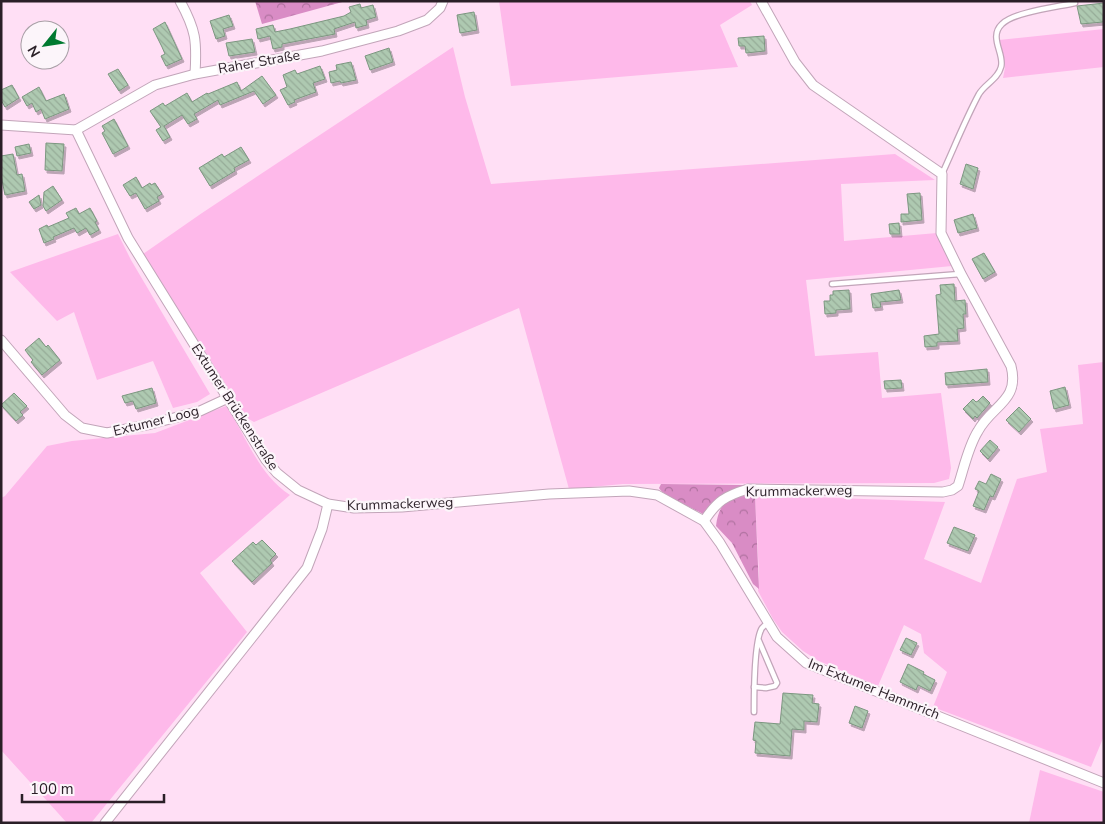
<svg xmlns="http://www.w3.org/2000/svg" width="1105" height="824" viewBox="0 0 1105 824" font-family="'Nunito Sans',sans-serif">
<defs>
<pattern id="forest-crowns" width="20" height="18" patternUnits="userSpaceOnUse" patternTransform="scale(1.25)"><rect width="20" height="18" fill="#d98cc5"/><path d="M2 6a3 3 0 1 1 6 0M12 15a3 3 0 1 1 6 0" fill="none" stroke="#b072a0"/></pattern>
<pattern id="building-back-hatch" width="6" height="6" patternUnits="userSpaceOnUse" patternTransform="scale(1.25)"><rect width="6" height="6" fill="#aec9b1"/><path d="M-1 5l2 2M0 0l6 6M5-1l2 2" fill="none" stroke="#96ac98"/></pattern>
<filter id="shadow"><feDropShadow dx="2" dy="3" stdDeviation="0" flood-color="#0004"/></filter>
</defs>
<rect width="100%" height="100%" fill="#ffdff5"/>
<!-- grass -->
<g fill="#feb9ea">
<path d="M499,1h251l2,4 -32,20 18,42 -227,19z"/>
<path d="M1104,29v38l-101,11 2,-10 -6,-28z"/>
<path d="M453,47l12,50 26,87 404,-30 40,26 -94,4 3,57 93,-8 15,33 -146,14 9,76 63,-4 4,46 59,-5 10,75 -2,11 -15,4 -311,1 -54,5 -50,-181 -265,114 -7,-4 -104,-164 59,-41z"/>
<path d="M118,234l13,26 79,134 -13,8 -24,6 -20,-47 -56,19 -23,-68 -17,9 -47,-49z"/>
<path d="M1104,362v374l-13,31 -158,-60 14,-35 -23,-19 -3,-19 -17,-9 -26,61 -59,-25 -16,-10 -21,-19 -9,-13 -15,-28 1,-15 -4,-81 190,7 -21,57 57,24 36,-104 30,-7 -7,-43 43,-5 -5,-59z"/>
<path d="M226,406c21,31 32,68 64,89l-90,78 47,59 -156,191h-24l-66,-73v-252l4,-2 42,-50 25,-5 83,-8z"/>
<path d="M1040,770l64,22v31h-75z"/>
</g>
<!-- forest -->
<g fill="url(#forest-crowns)">
<path d="M255,1h91l-84,23z"/>
<path d="M661,484l83,1 -21,9 -20,20c-10,-6 -40,-18 -44,-26z"/>
<path d="M755,495l4,94 -6,-5 -21,-41 -16,-17c3,-26 15,-30 39,-31z"/>
</g>
<!-- building -->
<g fill="url(#building-back-hatch)" stroke="#7c9680" filter="url(#shadow)">
<path d="M1104,3l-1,19 -22,2 -4,-18z"/>
<path d="M360,4l1,4 12,-3 3,12 -10,3 1,5 -11,3 -1,-6 -21,7 1,5 -53,10v3l-9,2 -3,-13 -12,3 -2,-10 17,-4 2,7 15,-3 54,-13 7,-4 -2,-5z"/>
<path d="M474,12l3,18 -17,3 -3,-18z"/>
<path d="M229,15l4,11 -10,3 2,7 -9,3 -6,-18z"/>
<path d="M165,22l17,37 -16,7 -5,-10 4,-2 -3,-7 -9,-18z"/>
<path d="M764,36l1,15 -19,2 -1,-7h-6l-1,-8z"/>
<path d="M252,39l3,13 -26,4 -3,-13z"/>
<path d="M389,48l4,14 -23,8 -5,-14z"/>
<path d="M351,62l5,18 -15,3 -1,-2 -9,2 -2,-11 8,-2 -1,-5z"/>
<path d="M320,66l5,13 -12,4 3,9 -22,8 1,2 -7,3 -8,-15 7,-3 -4,-12 12,-5 2,4z"/>
<path d="M118,69l10,16 -9,6 -11,-17z"/>
<path d="M262,76l14,19 -13,9 -9,-13 -34,14 -2,-5 -24,14 3,5 -9,5 -6,-9 -18,11 6,11 -7,4 -7,-11 5,-3 -11,-16 13,-8 2,3 22,-13 5,9 15,-9 1,1 29,-12 4,9z"/>
<path d="M12,85l7,13 -14,9 -4,-7v-10z"/>
<path d="M39,87l7,14 18,-7 5,15 -24,10 -4,-10 -5,3 -4,-9 -5,3 -5,-9z"/>
<path d="M114,119l14,27 -15,8 -11,-21 3,-2 -3,-5z"/>
<path d="M46,143l18,1 -2,27 -17,-1z"/>
<path d="M29,144l2,9 -14,3 -2,-9z"/>
<path d="M241,147l8,13 -15,8 1,3 -25,15 -11,-18 23,-14 2,3z"/>
<path d="M13,154l4,21 5,-1 3,17 -20,4 -4,-20v-19z"/>
<path d="M966,164l12,4 -5,21 -13,-5z"/>
<path d="M136,177l6,11 8,-5 1,2 4,-2 7,11 -5,3 2,4 -14,8 -9,-16 -6,3 -7,-11z"/>
<path d="M53,186l9,14 -16,11 -3,-5 1,-14z"/>
<path d="M920,193l2,27 -21,2v-8h8l-2,-20z"/>
<path d="M39,195l2,10 -7,4 -5,-7z"/>
<path d="M76,208l3,6 11,-6 7,13 -2,1 4,8 -9,5 -4,-7 -9,5 -3,-5 -21,9 1,2 -10,4 -5,-14 8,-4 1,2 21,-9 -3,-5z"/>
<path d="M973,214l4,14 -19,5 -4,-13z"/>
<path d="M899,223l1,11h-10l-1,-10z"/>
<path d="M984,253l11,19 -12,7 -11,-20z"/>
<path d="M954,284l1,17 10,-1 1,14h-3l1,14 -7,1 1,12 -21,1v4l-12,1 -1,-11 15,-2 -3,-39 5,-1 -1,-9z"/>
<path d="M849,290l1,19 -14,1v3l-11,1 -1,-13h6v-6h3v-4z"/>
<path d="M899,290l2,10 -21,2 1,5 -8,1 -2,-14z"/>
<path d="M39,338l7,9 2,-2 12,15 -18,15 -11,-13 2,-2 -8,-10z"/>
<path d="M987,369l1,13 -42,3 -1,-12z"/>
<path d="M901,380l1,8 -17,1 -1,-8z"/>
<path d="M1065,387l4,18 -15,4 -4,-18z"/>
<path d="M152,388l4,15 -20,6 -3,-8 -8,2 -3,-7z"/>
<path d="M14,393l13,13 -7,6 3,3 -7,6 -15,-16z"/>
<path d="M983,396l7,7 -13,15 -2,-2 -2,3 -10,-10 10,-10 3,3 2,-1z"/>
<path d="M1019,407l12,12 -12,13 -13,-12z"/>
<path d="M990,440l8,7 -10,12 -8,-8z"/>
<path d="M991,474l10,5 -8,18 -3,-1 -6,14 -11,-4 6,-15 -4,-2 4,-8 7,3z"/>
<path d="M954,527l21,8 -7,16 -21,-8z"/>
<path d="M262,540l14,14 -6,6 2,3 -20,19 -20,-21 21,-19 3,3z"/>
<path d="M906,638l11,5 -6,12 -11,-5z"/>
<path d="M908,664l16,8 -1,2 12,6 -5,11 -12,-6 -2,5 -16,-8z"/>
<path d="M783,693l30,2 -1,8 7,1 -2,18 -13,-1v9l-12,-1 -2,27 -35,-3 1,-12 -3,-1 2,-18 25,2z"/>
<path d="M855,706l13,5 -6,17 -13,-5z"/>
</g>
<g fill="none" stroke-linecap="round" stroke-linejoin="round">
<!-- lane casing -->
<g stroke="#c2a5b9" stroke-width="7">
<g id="lane">
<path d="M942,174c12,-26 23,-54 37,-80 6,-10 19,-15 22,-27 4,-13 -13,-30 1,-43 12,-12 55,-17 73,-21"/>
<path d="M832,284l128,-10"/>
<path d="M754,687l12,1 9,-2 2,-3 -18,-42"/>
<path d="M754,712c0,-16 0,-72 8,-84 2,-2 4,-4 6,-5"/>
</g>
</g>
<!-- street casing -->
<g stroke="#c2a5b9" stroke-width="11">
<g id="street">
<path d="M180,1c16,29 17,40 15,73"/>
<path d="M1,125l75,5"/>
<path d="M76,130l52,108 138,222 11,13 21,17 30,14 26,4 48,-1 147,-13 80,-3 28,4 47,26 16,22 57,94 29,26 298,120"/>
<path d="M76,130l79,-45 40,-11 127,-23 76,-20 29,-11 13,-12 3,-7"/>
<path d="M1,340l64,75 17,13 25,5 44,-9 49,-13 28,-13"/>
<path d="M704,521c13,-20 21,-25 44,-32l195,3 9,-2 6,-4c6,-18 10,-39 20,-55 14,-26 42,-30 33,-65l-50,-92 -20,-41 1,-59 -129,-89 -18,-23 -34,-61"/>
<path d="M105,823l202,-255 15,-39 6,-25"/>
</g>
</g>
<!-- lane -->
<use href="#lane" stroke="#fff" stroke-width="4.5"/>
<!-- street -->
<use href="#street" stroke="#fff" stroke-width="9"/>
</g>
<g text-anchor="middle" dominant-baseline="central" stroke-width="4.5" stroke-linejoin="round" paint-order="stroke">
<!-- street labels -->
<g font-size="14" fill="#2a1f27" stroke="#fcf5fa">
<text transform="translate(259 62) rotate(-10)">Raher Straße</text>
<text transform="translate(235 407) rotate(57)">Extumer Brückenstraße</text>
<text transform="translate(156 421) rotate(-14)">Extumer Loog</text>
<text transform="translate(799 491) rotate(-1)">Krummackerweg</text>
<text transform="translate(400 504) rotate(-2)">Krummackerweg</text>
<text transform="translate(874 689) rotate(22)">Im Extumer Hammrich</text>
</g>
</g>
<!-- border -->
<rect width="1105" height="824" fill="none" stroke="#2a1f27" stroke-width="5"/>
<!-- north arrow -->
<g transform="translate(45 45) rotate(240)"><circle r="24" fill="#fcf5fa" stroke="#a89fa6"/>
<path d="M0-4L9 19L0 12L-9 19Z" fill="#007930"/>
<text y="-8" font-size="14" font-weight="bold" text-anchor="middle" fill="#2a1f27">N</text>
</g>
<!-- scale -->
<path d="M22 794v8h142v-8" fill="none" stroke="#2a1f27" stroke-width="2.5"/>
<text x="30" y="794" font-size="15" fill="#2a1f27" stroke="#fcf5fa" stroke-width="4" paint-order="stroke">100 m</text>
</svg>
